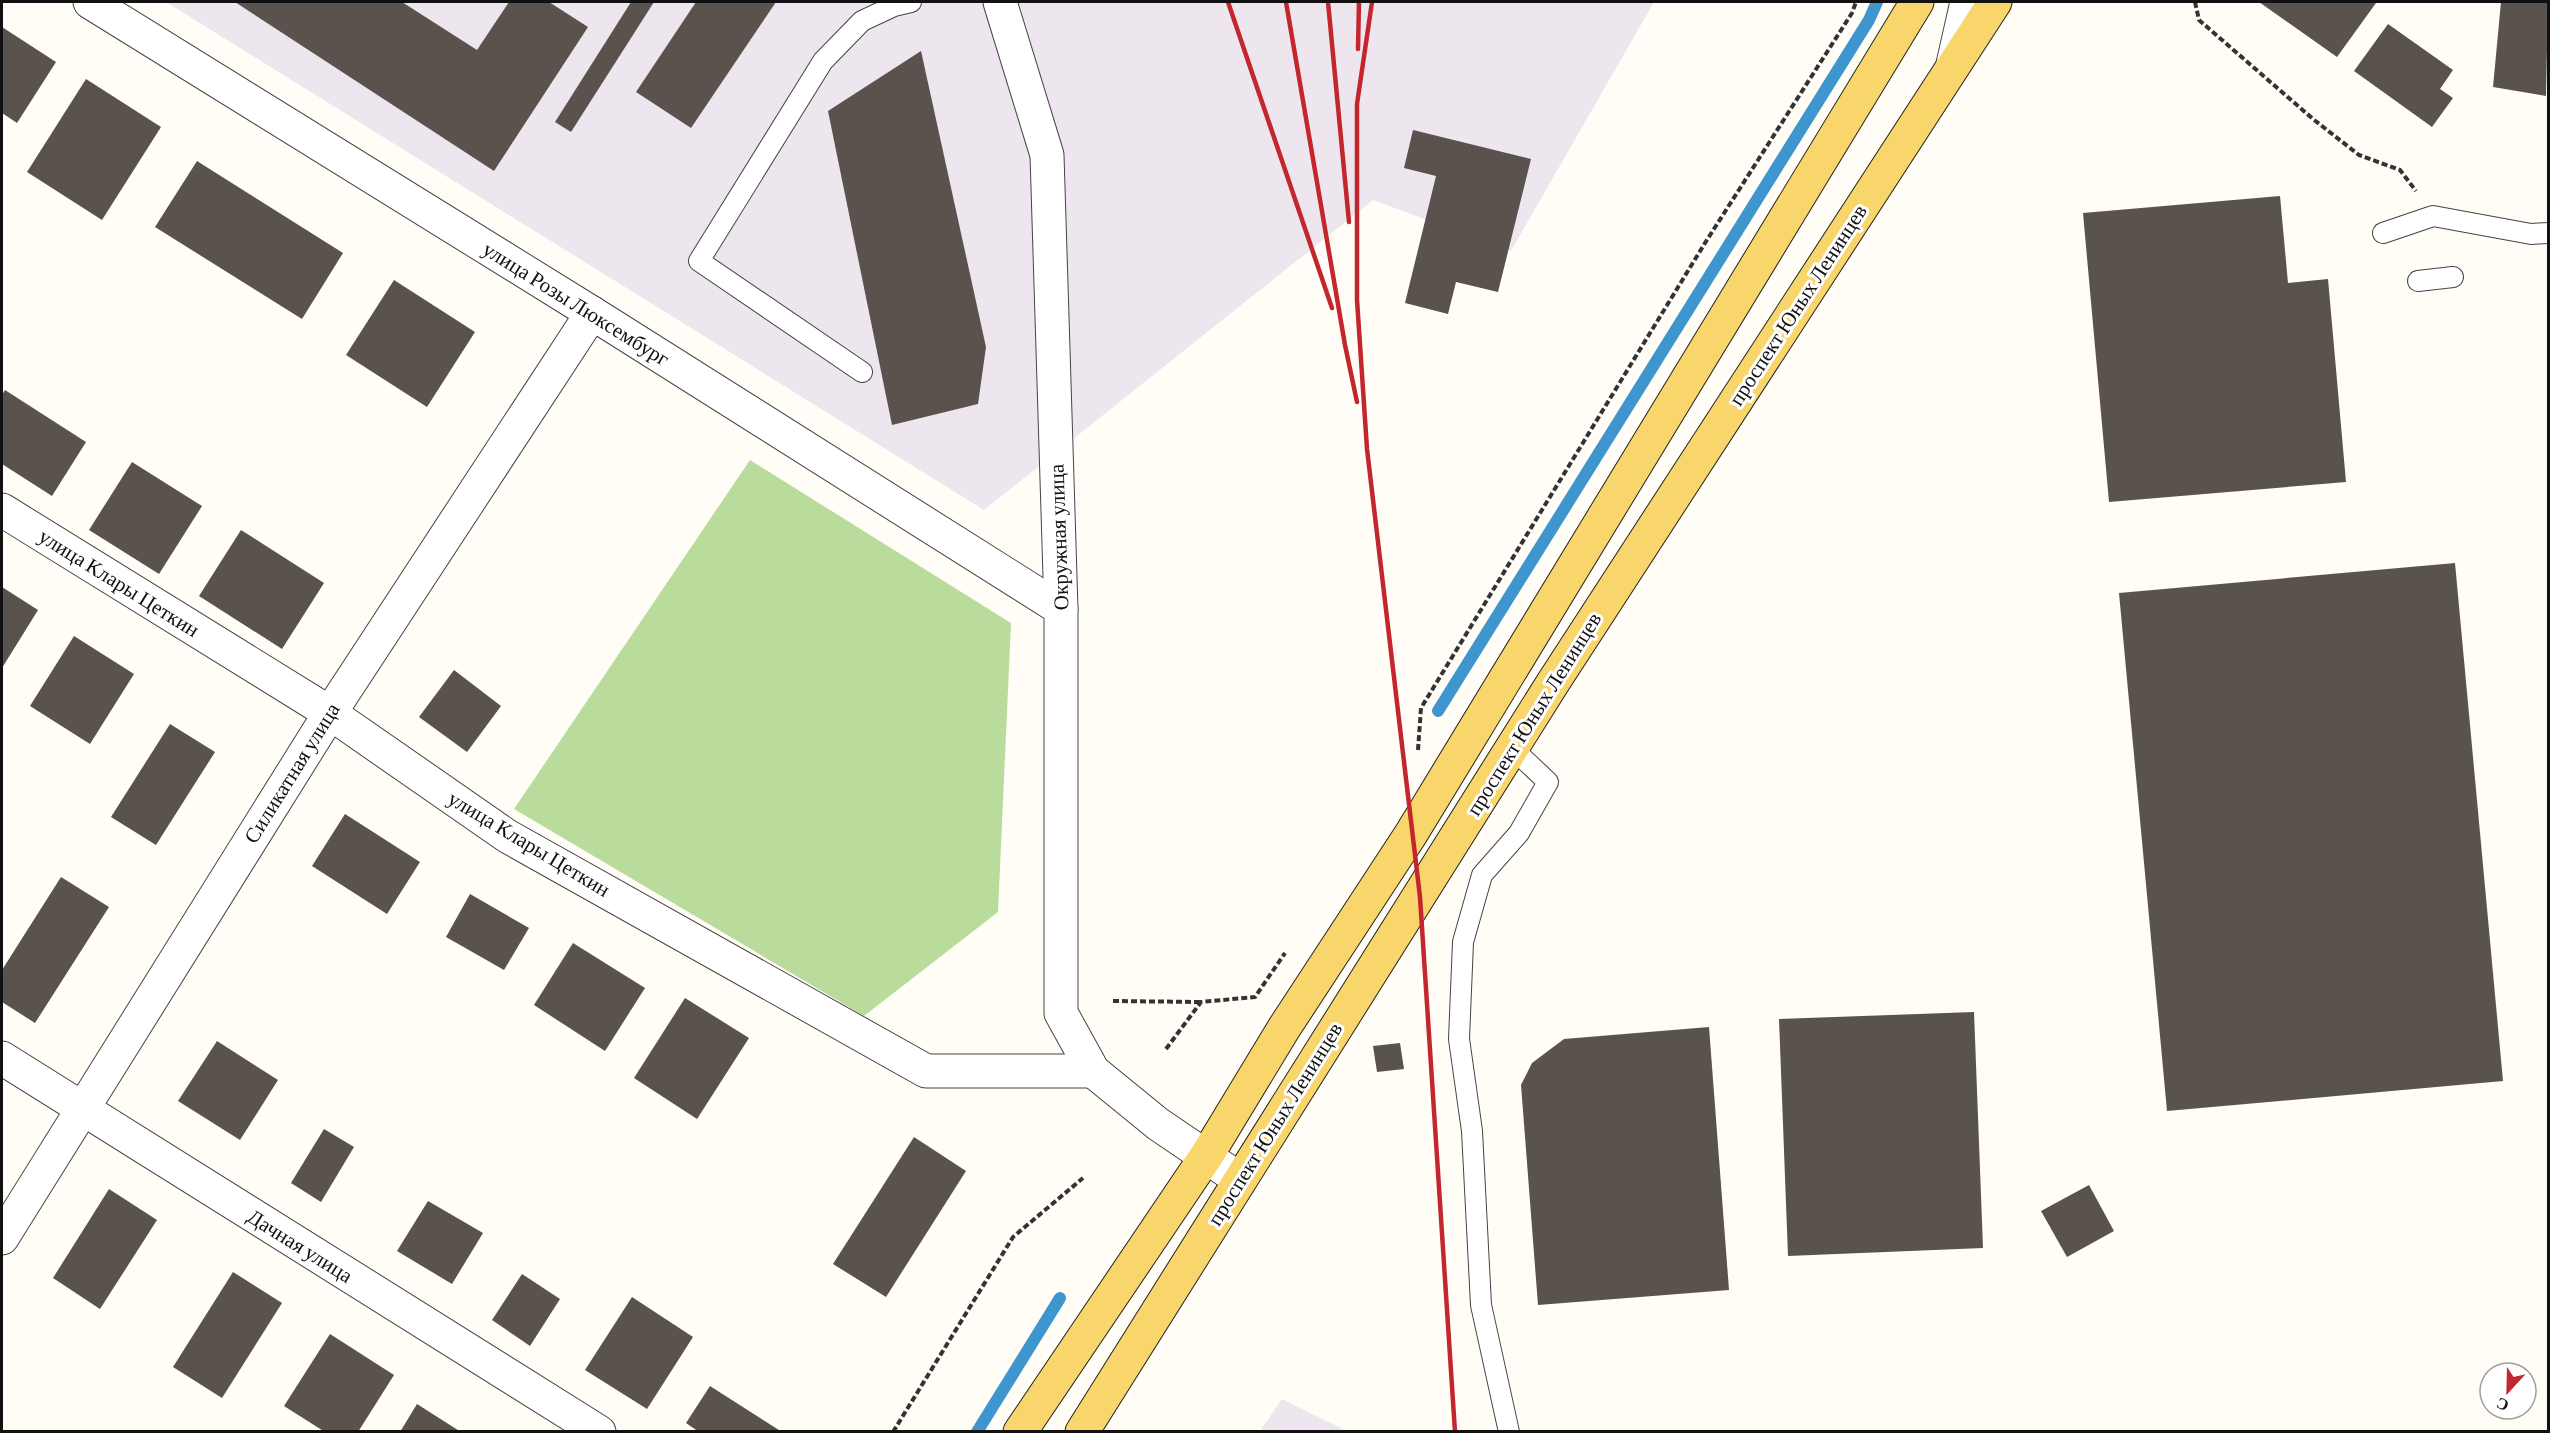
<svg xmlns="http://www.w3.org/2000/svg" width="2550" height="1433" viewBox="0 0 2550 1433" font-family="'Crimson Pro',serif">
<rect width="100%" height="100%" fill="#fffdf5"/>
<!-- industrial -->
<g fill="#eee6ef">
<path d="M166,2h1488l-143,249 -138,-51 -389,310z"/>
<path d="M1282,1399l65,32h-87z"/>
</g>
<!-- forest -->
<path fill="#b9dc9c" d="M750,460l261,163 -13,289 -134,104 -350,-207z"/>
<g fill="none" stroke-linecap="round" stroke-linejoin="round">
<!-- stream -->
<g stroke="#3f96cf" stroke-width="12">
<path d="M1438,711l431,-691 8,-18"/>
<path d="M977,1432l83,-134"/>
</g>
</g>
<!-- building -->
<g fill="#5a524d">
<path d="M235,2h167l75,48 32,-48h40l39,25 -94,144z"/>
<path d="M631,2h23l-83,130 -16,-10z"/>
<path d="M696,2h80l-85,126 -55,-36z"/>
<path d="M2259,2h114l3,1 -39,54z"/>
<path d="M2501,2h47l-2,94 -53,-9z"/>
<path d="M2388,24l65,46 -13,19 13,9 -21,29 -78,-56z"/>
<path d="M2,27l54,35 -39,61 -15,-10z"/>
<path d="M921,51l65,296 -8,57 -86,21 -64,-314z"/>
<path d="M86,79l75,48 -59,93 -75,-48z"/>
<path d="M1413,130l118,29 -33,133 -42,-10 -8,32 -43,-11 31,-127 -32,-8z"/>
<path d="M197,161l146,92 -41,66 -147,-92z"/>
<path d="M2280,196l8,87 40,-4 18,203 -237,20 -26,-289z"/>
<path d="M394,280l81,52 -48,75 -81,-52z"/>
<path d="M5,390l81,52 -34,54 -50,-32v-69z"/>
<path d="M132,462l70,44 -43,68 -70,-44z"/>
<path d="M241,530l83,53 -42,66 -83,-53z"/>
<path d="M2455,563l48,518 -336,30 -48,-518z"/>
<path d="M2,587l36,23 -36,58z"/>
<path d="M74,636l60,38 -44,70 -60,-38z"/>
<path d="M454,670l47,36 -34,46 -48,-35z"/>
<path d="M170,724l45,28 -59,93 -45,-28z"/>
<path d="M345,814l75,48 -33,52 -75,-48z"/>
<path d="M61,877l48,30 -74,116 -33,-21v-32z"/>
<path d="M470,894l59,34 -25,42 -58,-33z"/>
<path d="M573,943l72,45 -40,63 -71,-46z"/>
<path d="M685,998l64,40 -52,81 -63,-41z"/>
<path d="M1974,1012l9,236 -195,8 -9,-237z"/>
<path d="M1709,1027l20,263 -191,15 -17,-220 11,-22 32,-24z"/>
<path d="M217,1041l61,39 -38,60 -62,-39z"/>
<path d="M1400,1043l4,26 -27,3 -4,-26z"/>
<path d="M324,1129l30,18 -33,55 -30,-19z"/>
<path d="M914,1137l52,34 -80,126 -53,-33z"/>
<path d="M2089,1185l25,46 -47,26 -26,-46z"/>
<path d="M109,1189l48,31 -57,89 -47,-31z"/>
<path d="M428,1201l55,32 -31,51 -55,-33z"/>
<path d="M233,1272l49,31 -60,95 -49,-31z"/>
<path d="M522,1274l38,25 -30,47 -38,-26z"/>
<path d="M632,1297l61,40 -46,72 -62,-39z"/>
<path d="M330,1334l64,41 -36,57h-33l-41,-26z"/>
<path d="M710,1386l72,46h-83l-13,-9z"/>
<path d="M417,1404l44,28h-61z"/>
</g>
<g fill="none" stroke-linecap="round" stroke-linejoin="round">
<!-- service casing -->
<g stroke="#444" stroke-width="22">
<g id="service">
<path d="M2383,233l50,-17 98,18 17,-1"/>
<path d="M2418,281l35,-4"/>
<path d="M862,372l-163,-111 124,-200 39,-40 32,-15 17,-4"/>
<path d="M1509,1432l-28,-127 -9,-174 -13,-92 4,-97 19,-67 37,-42 29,-51 -36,-34"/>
</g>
</g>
<!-- minor casing -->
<g stroke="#444" stroke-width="35">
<g id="minor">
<path d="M90,2l502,311 469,296"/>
<path d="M1000,2l47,153 14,454v404l32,58 65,53 81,55"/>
<path d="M2,510l328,203 177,123 419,235h167"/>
<path d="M2,1058l597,374"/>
<path d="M2,1238l328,-525 262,-400"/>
</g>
</g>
<!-- tertiary casing -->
<g stroke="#444" stroke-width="35">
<path id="tertiary" d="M1953,64l14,-62"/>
</g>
<!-- primary casing -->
<g stroke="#222" stroke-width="35">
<g id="primary">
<path d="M1020,1432l187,-277 77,-127 127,-194 506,-832"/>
<path d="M1082,1432l472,-751 441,-679"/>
</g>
</g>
<!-- path -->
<g stroke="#333" stroke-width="4" stroke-dasharray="6 3" stroke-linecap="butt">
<path d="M2195,2l4,18 114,99 46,36 41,15 16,21"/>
<path d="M1418,750l3,-42 284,-465 147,-230 4,-11"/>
<path d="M1113,1001l87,1"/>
<path d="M1166,1049l35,-47 54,-5 30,-44"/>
<path d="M893,1432l120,-195 70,-59"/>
</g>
<!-- service -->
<use href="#service" stroke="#fff" stroke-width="20"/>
<!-- minor -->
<use href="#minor" stroke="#fff" stroke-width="33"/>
<!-- tertiary -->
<use href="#tertiary" stroke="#fff" stroke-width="33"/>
<!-- primary -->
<use href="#primary" stroke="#f9d66b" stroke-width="33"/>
<!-- rail -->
<g stroke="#c4262e" stroke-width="4.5">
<path d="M1228,2l104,306"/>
<path d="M1286,2l59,343 12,57"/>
<path d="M1328,2l21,220"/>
<path d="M1372,2l-15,102v196l10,149 53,448 35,535"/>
<path d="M1358,49l1,-47"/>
</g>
</g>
<g text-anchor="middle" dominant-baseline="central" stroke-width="6" stroke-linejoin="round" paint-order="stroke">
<!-- street labels -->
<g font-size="21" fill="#111" stroke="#fff">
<text transform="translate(576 304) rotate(32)">улица Розы Люксембург</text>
<text transform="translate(1798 305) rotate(-57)">проспект Юных Ленинцев</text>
<text transform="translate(1059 537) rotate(-92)">Окружная улица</text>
<text transform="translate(119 583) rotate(32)">улица Клары Цеткин</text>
<text transform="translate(1534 714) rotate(-58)">проспект Юных Ленинцев</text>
<text transform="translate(292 773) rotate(-58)">Силикатная улица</text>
<text transform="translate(529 844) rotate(31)">улица Клары Цеткин</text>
<text transform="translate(1275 1124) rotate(-58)">проспект Юных Ленинцев</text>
<text transform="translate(300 1246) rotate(32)">Дачная улица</text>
</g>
</g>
<!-- border -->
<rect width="2550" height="1433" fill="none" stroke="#111111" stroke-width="6"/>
<!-- north arrow -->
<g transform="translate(2508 1391) rotate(202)"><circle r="28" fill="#ffffff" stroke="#a0a0a0" stroke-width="1.5"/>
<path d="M0-4.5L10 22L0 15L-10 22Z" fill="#c4262e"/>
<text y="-9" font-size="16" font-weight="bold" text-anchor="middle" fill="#111111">С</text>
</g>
</svg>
